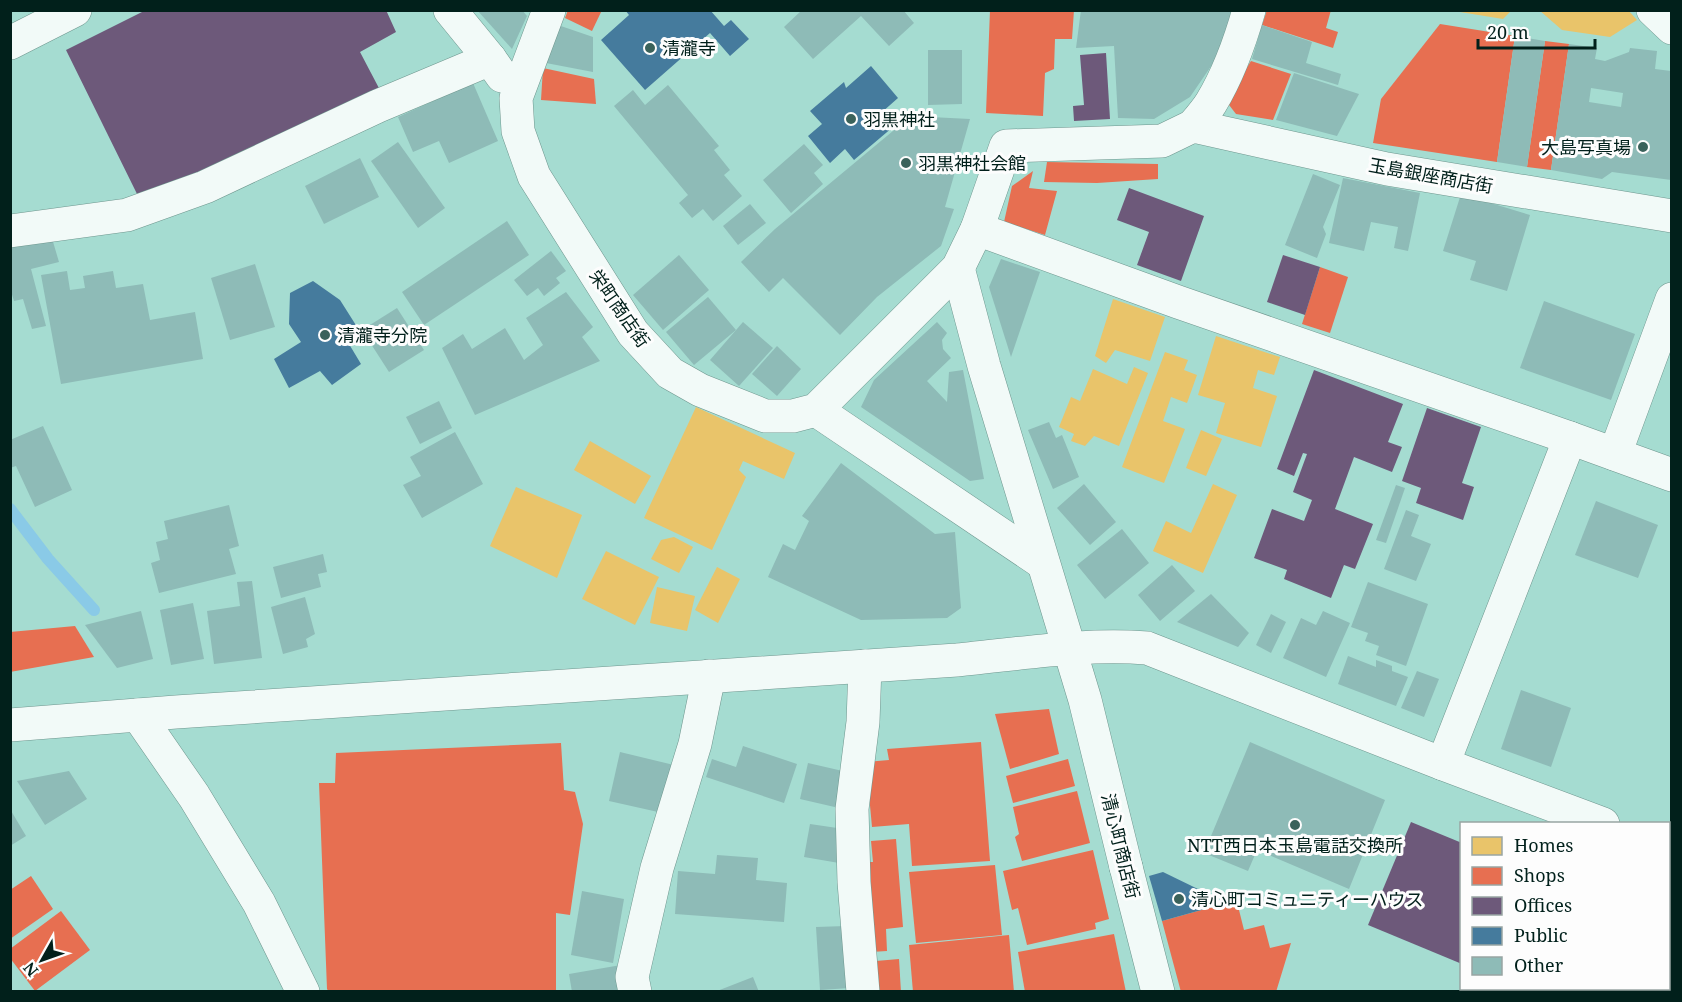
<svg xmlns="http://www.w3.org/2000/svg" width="1682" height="1002" viewBox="0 0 1682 1002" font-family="'Noto Serif','Noto Sans JP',serif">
<rect width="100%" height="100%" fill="#a5dcd1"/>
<!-- homes -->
<g fill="#e9c46a">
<path d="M1460,10h52l-9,9 -43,-7z"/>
<path d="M1539,10h89l9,10 -27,17 -48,-7z"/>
<path d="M1113,299l52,18 -15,44 -35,-11 -9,13 -11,-7z"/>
<path d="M1216,336l64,21 -6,18 -16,-5 -5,18 24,8 -16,51 -45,-14 9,-30 -27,-8z"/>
<path d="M1165,352l23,8 -4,10 13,5 -10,28 -16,-6 -8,24 22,8 -21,54 -42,-16z"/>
<path d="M1134,367l14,6 -29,73 -25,-10 -9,10 -14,-5 3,-7 -15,-7 12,-30 9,4 13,-32 34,15z"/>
<path d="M696,407l99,46 -11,26 -41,-18 -4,9 7,7 -34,73 -68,-32z"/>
<path d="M1201,430l21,9 -16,37 -20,-8z"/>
<path d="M590,441l61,35 -16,28 -61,-34z"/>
<path d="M1213,484l24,11 -34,78 -50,-22 13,-30 25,12z"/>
<path d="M516,487l66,28 -25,63 -67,-32z"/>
<path d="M674,537l19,10 -14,26 -28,-14 10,-19z"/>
<path d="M606,551l53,26 -24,48 -53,-26z"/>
<path d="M717,567l23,12 -22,44 -23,-13z"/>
<path d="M657,587l38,9 -8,35 -37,-8z"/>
</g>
<!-- shops -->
<g fill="#e76f51">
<path d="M568,10h34l-10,21 -27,-13z"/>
<path d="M990,10h84l-2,29h-17l-1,30 -9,4 -2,43 -57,-3z"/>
<path d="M1267,10h64l-5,18 12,4 -5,16 -71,-23z"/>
<path d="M1440,24l75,12 -18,126 -124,-19 8,-44z"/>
<path d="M1545,41l24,3 -18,126 -24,-3z"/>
<path d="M1251,61l40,13 -18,46 -37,-6 -10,-13z"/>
<path d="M543,68l51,11 2,25 -55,-4z"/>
<path d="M1047,162l111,2v15l-61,4 -53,-1z"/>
<path d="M1033,171l-4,17 28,3 -12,44 -41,-13 8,-36z"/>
<path d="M1320,267l28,10 -18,56 -28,-9z"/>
<path d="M75,626l19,31 -84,15v-40z"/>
<path d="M1049,709l10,45 -49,15 -15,-55z"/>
<path d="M981,742l9,119 -78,5 -3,-42 -37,3 -6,-65 23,-2 -2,-11z"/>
<path d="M561,743l3,47 11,2 8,32 -13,91 -14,-2v79h-227l-2,-3 -8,-206h16l1,-30z"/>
<path d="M1068,759l7,27 -62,17 -7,-27z"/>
<path d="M1077,791l13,52 -68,18 -7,-24 4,-3 -6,-27z"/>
<path d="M896,839l7,88 -17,2 1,22 -16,1 -7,-90h9l-2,-21z"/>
<path d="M1093,850l16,69 -14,4 1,6 -69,16 -9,-37 -6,2 -9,-39z"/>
<path d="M995,865l7,70 -86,8 -7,-71z"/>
<path d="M31,876l22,33 -43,30v-49z"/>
<path d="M1237,902l7,28 20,-5 6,23 21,-5 -15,49h-95l-19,-71 43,-12z"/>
<path d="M61,911l29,39 -55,41 -25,-33v-9z"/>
<path d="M1114,934l12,58h-101l-7,-40z"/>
<path d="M1009,935l5,57h-101l-4,-47z"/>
<path d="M899,959l2,33h-22l-3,-31z"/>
</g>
<!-- offices -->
<g fill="#6d597a">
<path d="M386,10l10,22 -36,20 21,40 -241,108 -74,-150 78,-39z"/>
<path d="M1106,53l4,66 -36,2 -1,-15 11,-1 -4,-50z"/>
<path d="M1129,188l75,28 -23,65 -44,-16 12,-33 -32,-12z"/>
<path d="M1283,255l37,12 -15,48 -38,-13z"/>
<path d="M1314,370l89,34 -15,38 14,5 -10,25 -38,-15 -19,52 38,15 -18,45 -11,-4 -13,33 -47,-19 3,-9 -33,-12 18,-49 32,12 8,-21 -19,-8 14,-38 -4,-1 -9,23 -17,-7z"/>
<path d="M1427,408l54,19 -19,56 12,4 -11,33 -47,-17 5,-15 -19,-7z"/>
<path d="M1411,822l51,21v121l-94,-39z"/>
</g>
<!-- public -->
<g fill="#457b9d">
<path d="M625,10h85l14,16 7,-6 18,19 -19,17 -20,-23 -65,57 -44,-50 28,-25z"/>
<path d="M871,66l27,32 -17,15 12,14 -39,33 -9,-11 -15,14 -22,-27 14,-12 -12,-13 34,-29 2,6z"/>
<path d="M313,281l27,19 19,30 -13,9 15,25 -29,21 -12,-14 -31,17 -15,-29 27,-17 -12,-18 1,-31z"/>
<path d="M1163,872l37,18 5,19 -43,12 -13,-45z"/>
</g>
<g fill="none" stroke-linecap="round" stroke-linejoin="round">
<!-- stream -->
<path stroke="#8acae7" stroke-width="12" d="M10,509l38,50 46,51"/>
</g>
<!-- building -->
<g fill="#8ebbb7" fill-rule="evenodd">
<path d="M477,10h45l5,6 -15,33z"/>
<path d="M802,10h101l11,13 -25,23 -28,-30 -48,43 -29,-32z"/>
<path d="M1081,10h153l-3,27 -41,60 -36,22 -36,-1 -4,-72 -38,2z"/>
<path d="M555,24l38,13v35l-47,-9z"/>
<path d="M1262,25l50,17 -6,21 35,11 -3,11 -86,-26z"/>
<path d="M1515,36l30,5 -18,126 -30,-5z"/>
<path d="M1569,44l28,4 -2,11 10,2 24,-9 1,-4 27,3 -2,18 16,2v109l-59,-8 -10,7 -51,-9zM1591,88l32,5 -2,14 -32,-5z"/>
<path d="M928,50h34v54l-34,1z"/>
<path d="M1294,73l65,21 -22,42 -61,-16z"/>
<path d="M473,83l25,58 -49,22 -10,-22 -26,11 -15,-35z"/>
<path d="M668,85l51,61 -5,4 16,20 -6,5 18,21 -29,25 -10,-12 -11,9 -13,-15 9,-8 -74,-89 19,-16 12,15z"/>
<path d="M911,116l59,3 -25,88 9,2 -13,37 -64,51 -37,38 -57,-57 -14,14 -28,-30 34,-33z"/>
<path d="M398,142l47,66 -27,20 -47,-67z"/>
<path d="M804,144l19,21 -9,8 9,11 -32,29 -28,-33z"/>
<path d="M360,158l19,39 -55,27 -19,-38z"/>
<path d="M1313,174l27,11 -17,42 3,7 -9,24 -32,-13z"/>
<path d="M1343,178l77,15 -12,58 -14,-3 4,-21 -27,-5 -7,29 -35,-8z"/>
<path d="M1461,194l69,21 -23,76 -37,-11 6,-19 -33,-10z"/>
<path d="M750,204l16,19 -28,22 -15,-19z"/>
<path d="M507,221l22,34 -105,70 -22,-33z"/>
<path d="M51,235l8,27 -28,7 15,57 -14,3 -9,-30 -9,2 -4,-13v-43z"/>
<path d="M551,251l15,20 -10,7 4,5 -16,13 -6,-8 -11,8 -13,-16z"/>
<path d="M679,255l30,35 -46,40 -30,-35z"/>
<path d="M1001,259l39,13 -29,85 -22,-70z"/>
<path d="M255,264l20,63 -45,13 -19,-62z"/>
<path d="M67,271l3,19 15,-2 -2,-12 30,-5 3,17 27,-4 7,36 45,-8 8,47 -142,25 -20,-109z"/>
<path d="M566,292l27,35 -11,10 18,24 -125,54 -33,-67 21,-14 9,15 33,-21 19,32 19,-15 -17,-27z"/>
<path d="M708,297l28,33 -42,35 -28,-33z"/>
<path d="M1544,301l91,33 -24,66 -91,-32z"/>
<path d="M397,308l27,42 -35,22 -27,-42z"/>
<path d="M743,322l30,26 -34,38 -29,-26z"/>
<path d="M937,322l10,11 -5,7 1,9 8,9 -24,23 20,21 2,-30 14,-2 21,109 -14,2 -109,-74 13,-27z"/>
<path d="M777,346l24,23 -24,27 -25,-22z"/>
<path d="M439,401l13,27 -32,16 -14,-27z"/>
<path d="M1049,422l7,16 6,-3 17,42 -26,12 -25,-59z"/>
<path d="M43,426l29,64 -37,17 -19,-41 -6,2v-28z"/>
<path d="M455,432l28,52 -61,34 -19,-33 18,-9 -11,-19z"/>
<path d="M841,463l94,71 20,-2 6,76 -14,10 -86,2 -93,-43 15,-33 12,6 14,-29 -7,-5z"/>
<path d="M1084,484l32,38 -26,23 -33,-37z"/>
<path d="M1396,485l9,3 -19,55 -10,-3z"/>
<path d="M1596,501l62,24 -20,53 -63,-23z"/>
<path d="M229,505l10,41 -10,3 7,25 -77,19 -8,-30 9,-3 -4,-18 12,-3 -4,-18z"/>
<path d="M1406,510l13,5 -8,21 20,8 -15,37 -32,-12z"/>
<path d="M1122,529l27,34 -44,36 -28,-34z"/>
<path d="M323,554l4,18 -9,2 3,13 -40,11 -8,-31z"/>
<path d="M1172,565l23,26 -35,30 -22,-26z"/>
<path d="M252,581l10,77 -48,6 -7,-53 33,-5 -3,-24z"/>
<path d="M1368,582l60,22 -22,62 -30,-11 3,-9 -14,-5 3,-8 -17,-6z"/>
<path d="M1211,594l38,39 -11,14 -61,-25z"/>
<path d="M305,597l10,37 -9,5 2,8 -25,7 -12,-47z"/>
<path d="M193,603l11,56 -33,6 -11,-55z"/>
<path d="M141,611l12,48 -36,9 -32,-43z"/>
<path d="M1323,611l27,12 -24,54 -43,-19 18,-40 15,7z"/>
<path d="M1271,614l15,8 -15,31 -15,-8z"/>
<path d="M1348,656l28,11v-7l16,6v5l16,6 -12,29 -58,-22z"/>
<path d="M1417,671l22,8 -15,38 -23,-9z"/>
<path d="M1521,690l50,18 -20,59 -50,-18z"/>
<path d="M1250,742l135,58 -36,89 -92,-39 -9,21 -44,-18z"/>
<path d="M743,746l54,18 -13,39 -78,-26 6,-18 24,8z"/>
<path d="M620,752l58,14 -11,48 -58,-13z"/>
<path d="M808,763l39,9 -8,36 -39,-9z"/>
<path d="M69,771l18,28 -42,26 -28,-44z"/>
<path d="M10,809l16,27 -16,10z"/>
<path d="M810,824l34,5 -5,34 -35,-6z"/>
<path d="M717,855l41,3 -2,22 31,3 -3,39 -109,-8 3,-43 37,3z"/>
<path d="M582,891l42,8 -11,64 -42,-8z"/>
<path d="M846,926l4,62 -30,2 -4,-63z"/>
<path d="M621,965l4,27h-53l-3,-18z"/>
<path d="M753,977l6,15h-42v-1z"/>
</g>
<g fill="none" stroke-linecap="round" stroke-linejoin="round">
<!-- pedestrian casing -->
<g stroke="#6e968e" stroke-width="34">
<g id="pedestrian">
<path d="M1193,126c6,-7 13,-15 18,-23 17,-28 29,-61 38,-93"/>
<path d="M977,229l29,-83 156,-5 31,-15 194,43 285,47"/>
<path d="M1126,867l32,125"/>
</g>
</g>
<!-- minor casing -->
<g stroke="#6e968e" stroke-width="34">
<g id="minor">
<path d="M450,10l40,49 12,17"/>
<path d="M549,10l-33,88 2,33 16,45 99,157 37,40 30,17 65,26h28l23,-6 142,-142 19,-39 201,73 392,136 102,37"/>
<path d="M1653,10l19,18"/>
<path d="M10,231l117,-16 78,-28 173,-81 112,-47"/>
<path d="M958,268l26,98 101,334 41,167"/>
<path d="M816,410l227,153"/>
<path d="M1615,454l57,-155"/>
<path d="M138,715l56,81 65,107 44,89"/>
<path d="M1443,764l127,-326"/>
<path d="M635,992l-3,-15 25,-109 38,-124 14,-68"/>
<path d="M863,992l-9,-110 -2,-73 11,-87 2,-56"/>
<path d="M1601,992l1,-4"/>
</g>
</g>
<!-- tertiary casing -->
<g stroke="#6e968e" stroke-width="34">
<g id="tertiary">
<path d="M10,725l166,-13 781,-52c63,-6 127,-17 190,-12l296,116 160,60"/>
<path d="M1668,848l4,1"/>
</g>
</g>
<!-- secondary casing -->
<g stroke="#6e968e" stroke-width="34">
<path id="secondary" d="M10,43l65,-33"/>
</g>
<!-- pedestrian -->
<use href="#pedestrian" stroke="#f2faf8" stroke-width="33"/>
<!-- minor -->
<use href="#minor" stroke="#f2faf8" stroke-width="33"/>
<!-- tertiary -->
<use href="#tertiary" stroke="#f2faf8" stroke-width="33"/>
<!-- secondary -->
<use href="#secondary" stroke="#f2faf8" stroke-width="33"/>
</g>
<!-- markers -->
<g fill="#3a625b" stroke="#fdfdfd" stroke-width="2">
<circle cx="650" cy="48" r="6"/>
<circle cx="851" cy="119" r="6"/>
<circle cx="1643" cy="147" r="6"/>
<circle cx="906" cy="163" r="6"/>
<circle cx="325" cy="335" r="6"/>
<circle cx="1295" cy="825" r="6"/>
<circle cx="1179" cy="899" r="6"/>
</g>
<g text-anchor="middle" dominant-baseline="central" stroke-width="6" stroke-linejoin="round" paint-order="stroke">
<!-- poi labels -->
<g font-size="18" fill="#01201b" stroke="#fdfdfd" text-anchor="start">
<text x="662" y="48">清瀧寺</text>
<text x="863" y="119">羽黒神社</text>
<text x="1631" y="147" text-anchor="end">大島写真場</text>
<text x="918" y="163">羽黒神社会館</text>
<text x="337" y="335">清瀧寺分院</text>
<text x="1295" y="845" text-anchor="middle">NTT西日本玉島電話交換所</text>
<text x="1191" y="899">清心町コミュニティーハウス</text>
</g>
<!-- street labels -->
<g font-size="18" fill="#01201b" stroke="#fdfdfd">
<text transform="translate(1431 175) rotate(10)">玉島銀座商店街</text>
<text transform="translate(620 308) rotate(55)">栄町商店街</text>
<text transform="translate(1121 846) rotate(76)">清心町商店街</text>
</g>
</g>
<!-- border -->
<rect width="1682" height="1002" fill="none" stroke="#01201b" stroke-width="24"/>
<!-- legend -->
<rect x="1460" y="822" width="210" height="168" fill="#fdfdfd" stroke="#98a5a3" stroke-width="1.5"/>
<rect x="1472" y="837" width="30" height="18" fill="#e9c46a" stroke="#98a5a3" stroke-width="1.5"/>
<text x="1514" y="852" font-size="18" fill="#01201b">Homes</text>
<rect x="1472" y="867" width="30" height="18" fill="#e76f51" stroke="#98a5a3" stroke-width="1.5"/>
<text x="1514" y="882" font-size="18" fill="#01201b">Shops</text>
<rect x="1472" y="897" width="30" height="18" fill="#6d597a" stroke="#98a5a3" stroke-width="1.5"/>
<text x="1514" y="912" font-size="18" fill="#01201b">Offices</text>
<rect x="1472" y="927" width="30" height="18" fill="#457b9d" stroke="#98a5a3" stroke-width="1.5"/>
<text x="1514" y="942" font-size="18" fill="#01201b">Public</text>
<rect x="1472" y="957" width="30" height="18" fill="#8ebbb7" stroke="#98a5a3" stroke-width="1.5"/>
<text x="1514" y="972" font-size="18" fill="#01201b">Other</text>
<!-- north arrow -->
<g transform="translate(42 960) rotate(230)" stroke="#fdfdfd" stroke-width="4.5" paint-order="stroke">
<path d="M0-4.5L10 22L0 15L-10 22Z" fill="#01201b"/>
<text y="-9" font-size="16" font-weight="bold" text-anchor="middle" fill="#01201b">N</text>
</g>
<!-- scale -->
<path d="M1478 39v9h117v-9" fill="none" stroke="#01201b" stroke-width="3"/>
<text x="1487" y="39" font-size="18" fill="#01201b" stroke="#fdfdfd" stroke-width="4.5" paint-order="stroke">20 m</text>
</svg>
